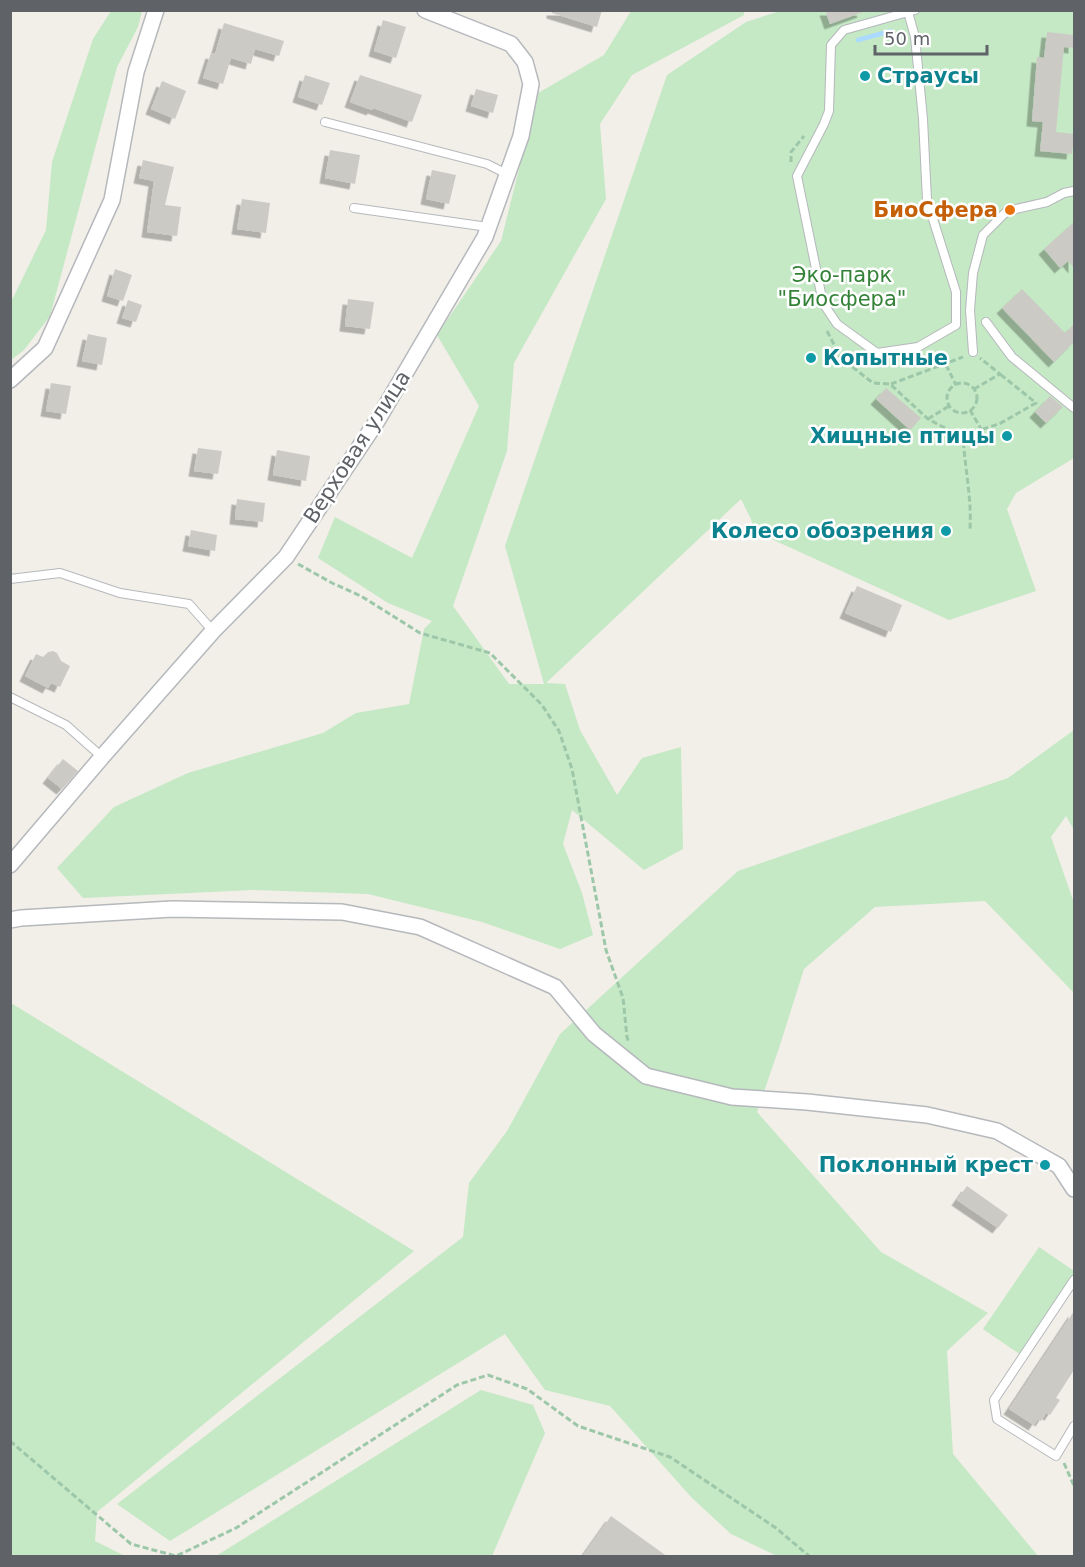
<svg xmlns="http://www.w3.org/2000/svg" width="1085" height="1567" viewBox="0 0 1085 1567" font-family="'DejaVu Sans',sans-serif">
<defs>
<filter id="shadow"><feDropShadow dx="-5.5" dy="5.5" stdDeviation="0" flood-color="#0004"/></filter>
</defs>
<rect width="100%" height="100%" fill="#f1efe8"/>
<!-- green -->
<g fill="#c5e8c5">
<path d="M111,11h31l-4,16 -21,40 -67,249 -26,34 -13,10v-61l2,-1 33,-68 6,-68 41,-123z"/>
<path d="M631,11h113v4l-112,60 -32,49 6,75 -92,164 -7,88 -54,155 56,78h35l-39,-138 162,-471 79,-53 34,-11h294v447l-58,35 -9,16 29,82 -87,29 -195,-89 -3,-12 -10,-20 -195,184 19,1 15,46 37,65 25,-37 39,-11 2,102 -39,21 -72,-60 -9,34 19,49 11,42 -33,14 -78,-27 -114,-28 -115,-4 -170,8 -26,-30 57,-61 74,-34 135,-40 33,-20 53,-9 15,-75 8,-8 -44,-18 -70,-45 17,-41 77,41 67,-152 -42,-71 64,-94 37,-148 66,-38z"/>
<path d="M1074,730v100l-8,-14 -15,21 23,66v90l-89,-92 -110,6 -71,62 -24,76 -23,67 124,140 107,61 -41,38 6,103 85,102h-261l-46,-22 -39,-36 -82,-92 -65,-16 -40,-56 -335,207 -53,-37 346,-267 6,-54 38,-52 53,-97 178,-163 270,-93z"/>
<path d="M11,1003l403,248 -317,261 -2,29 30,15h-114z"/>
<path d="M1039,1247l35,24v13l-50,73 -41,-28z"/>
<path d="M481,1390l52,15 12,28 -53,123h-276z"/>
</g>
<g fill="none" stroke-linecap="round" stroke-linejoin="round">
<!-- stream -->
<path stroke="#aadaff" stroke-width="4.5" d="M858,40l33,-9"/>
</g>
<!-- building -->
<g fill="#cccac5" filter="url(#shadow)">
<path d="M552,10h50l-5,17 -45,-14z"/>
<path d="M825,10h37l1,2 -33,12z"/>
<path d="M383,20l23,7 -10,31 -22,-7z"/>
<path d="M224,23l60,18 -5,15 -24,-7 -4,15 -20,-6 -8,26 -20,-6 8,-25 4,1z"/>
<path d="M1047,32l27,3v13l-10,-1 -8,85 18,2 -2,20 -32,-3 3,-29 -11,-1 5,-64 7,1z"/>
<path d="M305,75l25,8 -8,22 -24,-8z"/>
<path d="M360,75l62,20 -10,27 -39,-14 -1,2 -22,-8z"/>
<path d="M162,81l24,10 -11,28 -24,-10z"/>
<path d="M476,89l22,6 -5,18 -22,-7z"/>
<path d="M330,150l30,5 -5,29 -30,-6z"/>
<path d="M143,160l31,7 -9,38 16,2 -4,29 -30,-4 7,-51 -15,-3z"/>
<path d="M432,170l24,5 -7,29 -23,-5z"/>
<path d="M242,199l28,4 -4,30 -29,-4z"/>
<path d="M1074,222v46l-6,-7 -8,7 -16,-19z"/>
<path d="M115,269l17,6 -9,26 -16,-5z"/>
<path d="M1022,289l43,44 9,-9v18l-20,20 -52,-54z"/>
<path d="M348,299l26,3 -4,27 -25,-3z"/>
<path d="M128,300l14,5 -6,17 -14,-4z"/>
<path d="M88,334l19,4 -5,27 -20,-4z"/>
<path d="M51,383l20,3 -5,28 -20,-3z"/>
<path d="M886,388l35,30 -11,12 -34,-31z"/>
<path d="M1050,396l13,11 -17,16 -11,-11z"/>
<path d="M198,448l24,3 -4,23 -24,-3z"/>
<path d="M277,450l33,6 -4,25 -33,-6z"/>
<path d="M237,499l28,4 -2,19 -28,-3z"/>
<path d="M191,530l26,5 -2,16 -27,-5z"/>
<path d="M857,586l45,19 -11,27 -46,-19z"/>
<path d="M53,651l4,2 4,8 9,5 -10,21 -9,-4 -3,5 -23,-12 11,-22 7,3 5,-5z"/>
<path d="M63,759l15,12 -16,18 -14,-11z"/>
<path d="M967,1186l41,29 -10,13 -41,-28z"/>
<path d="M1074,1311v59l-18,28 4,2 -10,15 -4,-2 -5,8 -3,-2 -4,6 -25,-16z"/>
<path d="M611,1516l57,41h-86z"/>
</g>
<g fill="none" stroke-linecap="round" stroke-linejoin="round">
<!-- service casing -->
<g stroke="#b5b8bc" stroke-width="10">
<g id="service">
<path d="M908,12l7,25 8,82 4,81 29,92v33l-38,22 -41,6 -40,-29 -14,-21 -26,-127 27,-52 5,-13 2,-66 13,-15 64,-18 7,-2"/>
<path d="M325,122l162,42 20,10"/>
<path d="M354,208l134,19"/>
<path d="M986,322l26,35 62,51"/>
<path d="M973,352l-3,-42 3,-37 10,-38 24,-24 40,-9 17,-9 10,-2"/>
<path d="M10,579l50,-6 60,20 69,11 24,27"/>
<path d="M10,697l56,28 36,32"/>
<path d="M1074,1280l-80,120 3,19 59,37 18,-30"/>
</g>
</g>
<!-- minor casing -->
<g stroke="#b5b8bc" stroke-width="18">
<g id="minor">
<path d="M10,380l35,-32 67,-148 24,-128 20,-62"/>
<path d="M10,865l92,-108 111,-126 73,-74 91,-136 108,-184 36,-101 10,-52 -6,-22 -14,-18 -86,-34"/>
<path d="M10,920l11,-2 151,-9 170,3 78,15 135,60 39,47 52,42 86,21 75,5 120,13 70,16 62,35 15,23"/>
</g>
</g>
<!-- path -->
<g stroke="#9cc7a9" stroke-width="3" stroke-dasharray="6 3" stroke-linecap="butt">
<path d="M791,162v-10l13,-16"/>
<path d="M827,331l14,27 32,25 17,1 38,35 15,8 16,6h11l29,-9 37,-21 -36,-29"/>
<path d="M946,365l10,20"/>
<circle cx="962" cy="398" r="15"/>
<path d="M891,384l72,-27"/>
<path d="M974,389l26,-15 -20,-16"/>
<path d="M970,410l11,19"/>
<path d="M928,419l21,-13"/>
<path d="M963,433c1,32 9,64 7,96"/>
<path d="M298,564l34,19 29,13 59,37 70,20 52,52 17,26 13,38 34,181 17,48 4,39 2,6"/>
<path d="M10,1441l121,103 45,12 60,-28 221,-143 31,-10 39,14 51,37 92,31 106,71 33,28"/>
<path d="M1064,1463l10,23"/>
</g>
<!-- service -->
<use href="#service" stroke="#fff" stroke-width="8"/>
<!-- minor -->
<use href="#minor" stroke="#fff" stroke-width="15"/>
</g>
<!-- markers -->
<g fill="#0f9aa8" stroke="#fff" stroke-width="2">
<circle cx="865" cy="76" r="6"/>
<circle cx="811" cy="358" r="6"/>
<circle cx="1007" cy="436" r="6"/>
<circle cx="946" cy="531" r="6"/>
<circle cx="1045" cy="1165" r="6"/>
</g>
<circle fill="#e8710a" stroke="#fff" stroke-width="2" cx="1010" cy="210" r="6"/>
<g text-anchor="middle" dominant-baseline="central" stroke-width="5" stroke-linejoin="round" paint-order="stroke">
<!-- culture labels -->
<g font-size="21" font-weight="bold" fill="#0d838f" stroke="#fff" text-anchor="end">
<text x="877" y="76" text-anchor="start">Страусы</text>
<text x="823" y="358" text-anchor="start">Копытные</text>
<text x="995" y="436">Хищные птицы</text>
<text x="934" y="531">Колесо обозрения</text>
<text x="1033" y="1165">Поклонный крест</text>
</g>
<!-- food labels -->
<g font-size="21" font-weight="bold" fill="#c56008" stroke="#fff" text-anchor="end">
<text x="998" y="210">БиоСфера</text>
</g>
<!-- park labels -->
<g font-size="21" fill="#348238" stroke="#fff">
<text x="842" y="275">Эко-парк<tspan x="842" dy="24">"Биосфера"</tspan></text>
</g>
<!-- street labels -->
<g font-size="21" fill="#5f6368" stroke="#fff">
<text transform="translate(357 447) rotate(-57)">Верховая улица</text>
</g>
</g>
<!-- border -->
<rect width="1085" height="1567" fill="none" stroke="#5f6368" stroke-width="24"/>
<!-- scale -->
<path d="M875 45v9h112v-9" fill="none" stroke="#5f6368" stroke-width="3"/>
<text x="884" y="45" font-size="18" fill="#5f6368" stroke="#ffffff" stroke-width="4.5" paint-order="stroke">50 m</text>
</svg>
